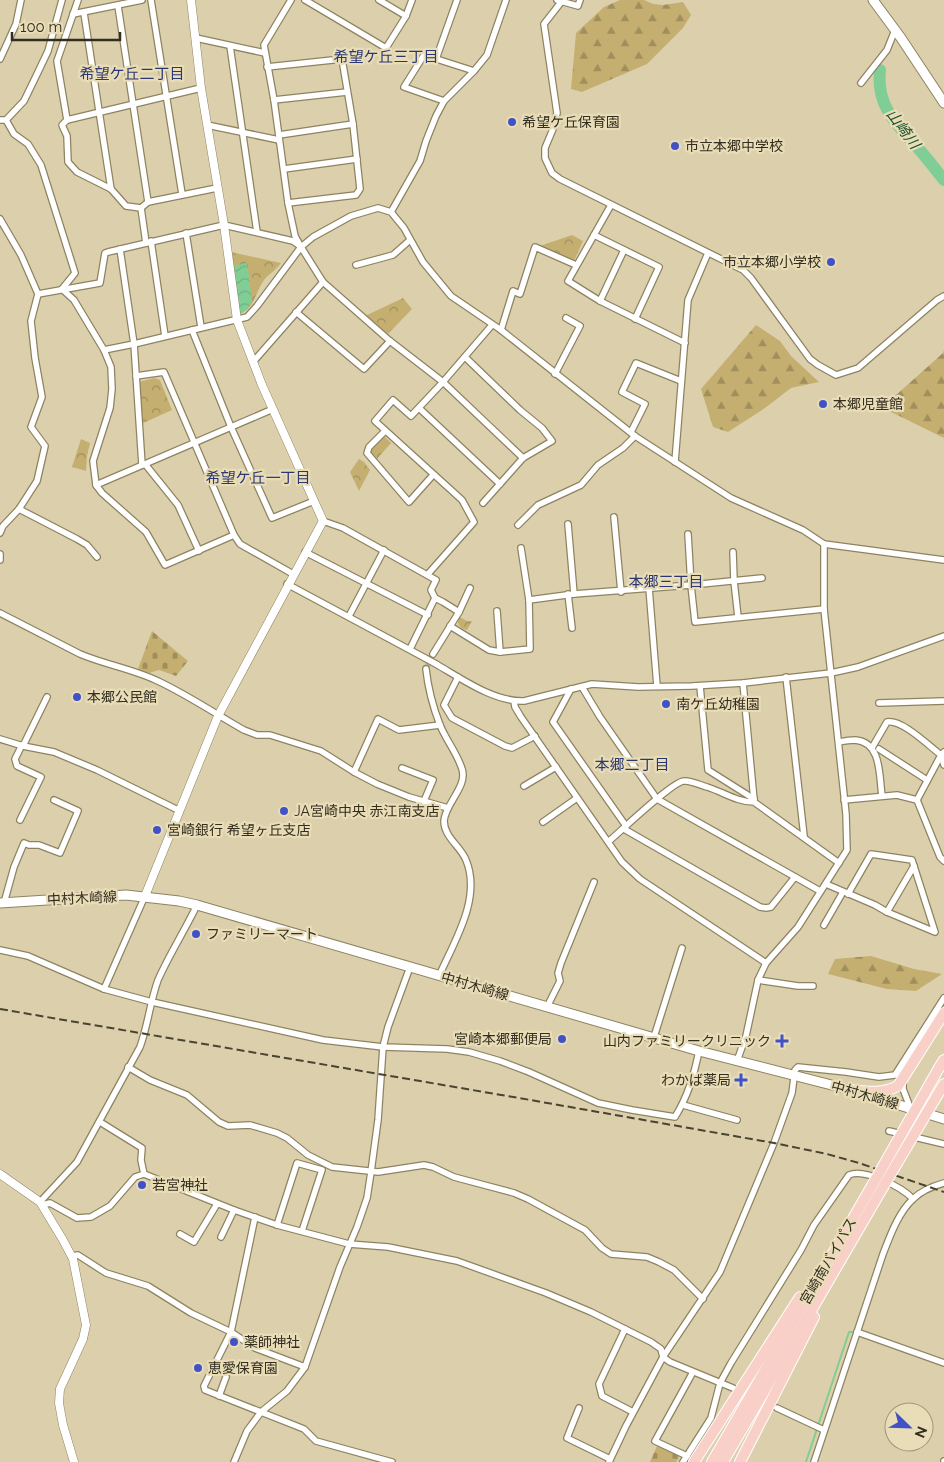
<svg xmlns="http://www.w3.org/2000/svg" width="944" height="1462" viewBox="0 0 944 1462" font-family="Raleway,'Noto Sans JP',sans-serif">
<defs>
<pattern id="forest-firs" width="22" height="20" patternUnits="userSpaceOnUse" patternTransform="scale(1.25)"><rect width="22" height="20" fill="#c4af71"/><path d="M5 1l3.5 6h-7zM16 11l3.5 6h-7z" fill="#a08f5c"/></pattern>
<pattern id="cemetery-stones" width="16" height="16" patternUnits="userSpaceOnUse" patternTransform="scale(1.25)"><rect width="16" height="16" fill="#c4af71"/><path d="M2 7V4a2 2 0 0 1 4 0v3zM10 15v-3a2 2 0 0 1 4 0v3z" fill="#a08f5c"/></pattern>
<pattern id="park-crowns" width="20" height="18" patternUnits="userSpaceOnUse" patternTransform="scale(1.25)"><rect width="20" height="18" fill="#c4af71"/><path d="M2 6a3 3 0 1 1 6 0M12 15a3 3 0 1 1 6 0" fill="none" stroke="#a08f5c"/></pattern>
<pattern id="water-waves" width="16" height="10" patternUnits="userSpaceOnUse" patternTransform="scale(1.25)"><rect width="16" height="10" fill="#80ce95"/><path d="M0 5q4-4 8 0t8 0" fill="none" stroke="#6fb180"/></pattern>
</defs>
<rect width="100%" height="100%" fill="#dcd0ac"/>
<!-- forest -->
<g fill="url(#forest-firs)">
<path d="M620,0h24l9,4 10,1 20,-3 8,13 -8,13 -36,36 -65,28 -11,-3 5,-56 28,-26z"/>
<path d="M756,325l24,16 11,15 28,26 -28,6 -26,20 -37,24 -15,-5 -12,-38z"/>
<path d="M944,350v88l-57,-28 -2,-5 58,-52z"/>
<path d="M871,956l43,13 28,5 -26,17 -29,-2 -59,-15 7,-15z"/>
</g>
<!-- cemetery -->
<g fill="url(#cemetery-stones)">
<path d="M152,631l36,30 -12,15 -17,-6 -10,3 -11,-4z"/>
<path d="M657,1446l21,9 1,3 -3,4h-26z"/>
</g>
<!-- park -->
<g fill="url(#park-crowns)">
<path d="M572,235l11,6 -9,20 -3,2 -34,-16z"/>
<path d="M231,252l50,11c-5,7 -12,11 -17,17 -9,13 -9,28 -25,34z"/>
<path d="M403,298l9,11 -24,25 -23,-18z"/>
<path d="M154,378l6,2 12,30 -33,15v-43z"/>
<path d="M382,436l3,1 6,6 -14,16 -7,-8z"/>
<path d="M81,439l9,4 -3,13 -1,15 -14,-4z"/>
<path d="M359,459l5,3 6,8 -11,21 -9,-19z"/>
<path d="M458,616l9,5h5l-5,9c-8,-2 -10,-6 -9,-14z"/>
</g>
<!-- water -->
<path fill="url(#water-waves)" d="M247,263l5,39 -7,9 -6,3 -6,-48z"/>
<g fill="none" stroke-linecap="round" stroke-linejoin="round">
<!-- stream -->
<path stroke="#80ce95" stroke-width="2" d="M806,1462l43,-130h3"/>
<!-- river -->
<path stroke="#80ce95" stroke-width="12" d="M880,70c-4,36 16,53 37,77 10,11 18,22 27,33"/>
<!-- minor-tunnel -->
<path stroke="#bab090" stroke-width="5.5" stroke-dasharray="5.5 3" stroke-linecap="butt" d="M426,669l7,-15"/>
<!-- minor casing -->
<g stroke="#8e8361" stroke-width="8">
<g id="minor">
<path d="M151,0l31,194"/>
<path d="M291,0l-27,45 10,55 14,103 7,33 6,11 22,35 67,59 53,41 80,76"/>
<path d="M305,0l81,48 20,-32 6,-16"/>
<path d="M379,0l27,16"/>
<path d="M557,0l21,6 2,-6"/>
<path d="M562,1l-18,23 13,89 -4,16 -8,19v10l7,15 8,6 183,91 8,8 59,81 8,6 18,10 22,-7 79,-68 7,-4"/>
<path d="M118,6l30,196"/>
<path d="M84,13l27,176"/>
<path d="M73,14l69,-14"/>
<path d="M196,38l69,15"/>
<path d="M230,46l27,186"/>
<path d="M0,59l16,-35 5,-24"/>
<path d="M436,59l21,-59"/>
<path d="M267,67l75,-8 11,65 7,65 -4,6 -68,8"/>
<path d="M861,83l26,-33 8,-20"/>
<path d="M201,88l-134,32 -5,5 5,11 1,26 9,10 34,17 15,17 15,2 7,-6 69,-14"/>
<path d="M274,100l73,-8"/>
<path d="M444,101l-40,-14 20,-32 50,16"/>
<path d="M0,120h6l18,-19 15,-31 9,-19 14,-51"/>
<path d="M6,120l8,14 14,10 13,21 34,108 -13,16"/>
<path d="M67,120l-10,-59 21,-61"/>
<path d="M207,125l72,15"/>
<path d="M279,135l74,-11"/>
<path d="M284,169l73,-10"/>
<path d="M611,205l-43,76 32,20 85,42"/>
<path d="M141,208l5,35"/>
<path d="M391,212l29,-51 6,-20 10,-25 8,-15 30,-30 13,-16 19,-55"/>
<path d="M0,219l21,36 17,39 -7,27 4,37 7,39 -11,30 14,19 -8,35 -18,28 -16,17 -3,7"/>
<path d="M186,233l15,94"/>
<path d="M594,235l65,32 -24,52"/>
<path d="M151,241l14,95"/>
<path d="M120,249l14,95 8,121"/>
<path d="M356,265l37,-10 17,-15"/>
<path d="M62,289l12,11 30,50 7,17 1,22 -2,19 -17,53 3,24 6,8 44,39 19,33 69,-30"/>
<path d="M38,294l62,-11 5,-30 3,-1 116,-27 69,16 7,5"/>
<path d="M600,301l24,-51"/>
<path d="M296,312l68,57 26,-28"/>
<path d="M192,330l39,97 41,91 42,-17"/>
<path d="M501,330l12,-39 7,3 15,-47 41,18"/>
<path d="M104,350l30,-6 113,-27 10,-11 44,-59 12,-10 38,-21 27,-8 13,4 13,16 19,34 28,34 50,34 134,106 96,62 72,32 21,14 120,16"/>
<path d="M465,357l55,53 22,18 10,13 -29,17 -40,45"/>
<path d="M253,362l70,-80"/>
<path d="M555,374l25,-48 -14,-8"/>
<path d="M136,376l28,-4 70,163 6,9 53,30"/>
<path d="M419,408l81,76"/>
<path d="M385,431l-16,16 -2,6 42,49 24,-27"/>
<path d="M631,432l14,-28 -23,-12 14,-29 45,18"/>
<path d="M675,462l13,-162 20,-47"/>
<path d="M145,464l33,41 21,46"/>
<path d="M96,485l177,-76"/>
<path d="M19,509l58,30 10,6 10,12"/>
<path d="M614,517l7,75"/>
<path d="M323,521l20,7 93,52 -5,10 4,8 -25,51"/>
<path d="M568,524l6,70"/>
<path d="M518,525l20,-20 43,-20 17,-20 25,-17 12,-12"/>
<path d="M688,534l3,51 71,-7"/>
<path d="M305,552l123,63"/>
<path d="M733,552l1,29 4,36"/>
<path d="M0,554v6"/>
<path d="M428,574l46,-52 -12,-22 -87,-79 18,-21 18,16 32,-34 49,-57"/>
<path d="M287,584l138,74"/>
<path d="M649,588l8,98"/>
<path d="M568,594l4,34"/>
<path d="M435,598l8,4 16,10"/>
<path d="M529,600l45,-6 117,-9 4,37 129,-13"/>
<path d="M497,611l3,41"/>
<path d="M0,613l80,41c26,11 54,15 80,28 29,14 56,32 84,48l13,5h13l51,16 33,21 23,12 32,13 39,11"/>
<path d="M349,616l35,-66"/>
<path d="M450,626l39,24 11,2 30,-3 -1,-49 -8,-52"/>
<path d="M433,654l26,-42 11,-24"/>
<path d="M436,664c26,15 58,38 88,37l68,-17 46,3 54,-1 51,-3 88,-10 27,-6 86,-31"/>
<path d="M426,669c2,19 7,38 14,56 6,15 17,28 22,44 6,17 -17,35 -18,52 0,16 17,26 22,39 16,38 -12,82 -27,116"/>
<path d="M458,677l-14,28 8,13 53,28 7,2 23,-12"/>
<path d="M786,677l18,159"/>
<path d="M743,683l11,117"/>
<path d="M700,686l8,84 46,29"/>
<path d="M582,687l18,30 57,82 163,92"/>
<path d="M571,689l-18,33 73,104"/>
<path d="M514,701l1,6 6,10 101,145 18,17 126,84"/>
<path d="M879,703l65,-2"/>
<path d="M0,739l23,7 31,6 43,18 83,41"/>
<path d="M839,742c5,-1 11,-2 16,-2 27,2 24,36 27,56"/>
<path d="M23,746l24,-49"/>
<path d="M873,746l14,-24c15,-3 42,24 54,33l-24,45"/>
<path d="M879,749l48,31"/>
<path d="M944,752l-3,3 3,10"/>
<path d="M402,768l31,12 -9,21"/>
<path d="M354,772l24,-53 21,11 41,-5"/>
<path d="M524,786l32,-19"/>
<path d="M844,800l53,-5 20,5 23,57 4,4"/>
<path d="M20,820l21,-43 -24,-11 -2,-7 7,-14"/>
<path d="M543,822l34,-24"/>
<path d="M624,829l136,78 6,1 5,-1 24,-30"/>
<path d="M609,841c11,-9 64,-60 75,-60 6,-1 16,4 23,6 16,5 30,15 47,15l85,61"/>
<path d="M826,884l49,21 12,7 48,20 -23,-72 -41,-6 -23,40"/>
<path d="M4,903l10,-36 10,-24 5,2h10l21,8 18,-42 -24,-11"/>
<path d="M887,912l27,-46"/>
<path d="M824,925l19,-33"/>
<path d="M0,950l28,6 76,33 48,13 171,38 60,7 64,2 22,3 31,9 29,11 69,31 34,7 43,7c13,-21 19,-42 24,-66"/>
<path d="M758,980l40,6h15"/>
<path d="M104,989l41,-93"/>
<path d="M547,1007l13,-26 -2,-8 3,-10 33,-81"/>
<path d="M654,1037l28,-89"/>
<path d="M737,1061l9,-25 12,-56 8,-17 32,-36 49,-77 -1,-36 -22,-205v-65"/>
<path d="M128,1067l22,13 37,15 32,27 9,4 22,-1 27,8 10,5 21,17 24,12 46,5 46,-7 9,2 21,10 60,16 14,6 57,31 17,18 9,6 36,3 12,5 15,8 29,29"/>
<path d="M903,1081v8l7,18"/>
<path d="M683,1105l54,15"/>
<path d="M100,1122l42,26 -1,12 3,14"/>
<path d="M889,1131l55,13"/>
<path d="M40,1202l37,-40 63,-115c8,-22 10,-45 18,-67 11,-25 27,-50 39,-75"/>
<path d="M42,1205l8,-2 27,15 14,-1 19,-11 25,-29 9,-3 90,36 43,15 72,19 39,3 69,14 89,32 45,19 60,30 10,7 2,8 7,5 63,26"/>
<path d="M255,1217l-24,115 -27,54 1,4 99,39 12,12 76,21"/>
<path d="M277,1225l20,-62 25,7 -20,61"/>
<path d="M180,1234l14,8 23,-38"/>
<path d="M221,1237l13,-27"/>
<path d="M71,1256l7,-1 28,18 42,13 43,27 40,19 24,16 50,19"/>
<path d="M625,1329l-26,55 3,12 31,16"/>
<path d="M857,1332l87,31"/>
<path d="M219,1396l7,-19"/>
<path d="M579,1408l-12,30 43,21"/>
<path d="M777,1408l47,22"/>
<path d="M687,1456l-32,-15 38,-69"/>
<path d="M234,1462l13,-31 14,-19 26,-21 18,-24 35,-100 17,-40 10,-29 4,-26 7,-52 5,-73 5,-20 22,-60"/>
<path d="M609,1462l17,-36 37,-69 57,-85 54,-129 18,-50 3,-23 3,-3 48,5 33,5 16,-2 49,-77"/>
<path d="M683,1462l28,-44 9,-35 11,-20 70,-113 13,-25 35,-50c15,-7 53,12 64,24"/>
<path d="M814,1462l69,-208c7,-18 15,-41 30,-55 8,-8 20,-13 31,-16"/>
<path d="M944,1462v-1"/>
</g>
</g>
<!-- tertiary casing -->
<g stroke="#8e8361" stroke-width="9">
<g id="tertiary">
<path d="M145,896l73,-180 105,-195 -61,-136 -25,-65 -13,-95 -23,-137 -10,-88"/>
<path d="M0,1174l40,28 23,38 10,19 13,66 -3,14 -23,50 -1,14 4,22 11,37"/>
</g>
</g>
<!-- secondary casing -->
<g stroke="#8e8361" stroke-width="11">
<g id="secondary">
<path d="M873,0l28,38 43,65"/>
<path d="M0,903l126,-8 53,6 18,4 502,146 152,39 93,29"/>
</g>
</g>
<!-- trunk casing -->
<g stroke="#fff" stroke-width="12">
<g id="trunk">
<path d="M939,1068l5,-8"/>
<path d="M851,1090c17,2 31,4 47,-4l46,-73"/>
<path d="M932,1104l12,-20"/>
<path d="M694,1462l106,-165"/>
<path d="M712,1462l161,-278"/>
<path d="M723,1462l160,-275"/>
<path d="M740,1462l74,-145"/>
</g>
</g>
<!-- minor -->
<use href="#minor" stroke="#fff" stroke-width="5.5"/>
<!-- tertiary -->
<use href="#tertiary" stroke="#fff" stroke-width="8"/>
<!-- secondary -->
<use href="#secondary" stroke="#fff" stroke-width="9"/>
<!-- trunk -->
<use href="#trunk" stroke="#f8d0c8" stroke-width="10"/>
<!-- rail -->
<path stroke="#494332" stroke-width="2" stroke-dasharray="8 4" stroke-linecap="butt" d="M0,1009l519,89 255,45 53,11 32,9 85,29"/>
<!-- minor-bridge casing -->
<g stroke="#8e8361" stroke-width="8" stroke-linecap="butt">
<path id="minor-bridge" d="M425,658l11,6"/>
</g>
<!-- trunk-bridge casing -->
<g stroke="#fff" stroke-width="12" stroke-linecap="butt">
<g id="trunk-bridge">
<path d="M873,1184l66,-116"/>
<path d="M883,1187l49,-83"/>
</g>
</g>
<!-- minor-bridge -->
<use href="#minor-bridge" stroke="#fff" stroke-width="5.5"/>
<!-- trunk-bridge -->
<use href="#trunk-bridge" stroke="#f8d0c8" stroke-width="10"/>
</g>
<!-- markers -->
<g fill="#4152c6" stroke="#e9ddb8" stroke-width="2">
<circle cx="512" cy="122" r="5"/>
<circle cx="675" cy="146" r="5"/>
<circle cx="831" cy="262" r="5"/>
<circle cx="823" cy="404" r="5"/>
<circle cx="77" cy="697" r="5"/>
<circle cx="666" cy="704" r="5"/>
<circle cx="284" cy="811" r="5"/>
<circle cx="157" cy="830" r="5"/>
<circle cx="196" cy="934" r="5"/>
<circle cx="562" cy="1039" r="5"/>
<path d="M779.5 1033.5h5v5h5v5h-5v5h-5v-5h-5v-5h5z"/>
<path d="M738.5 1072.5h5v5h5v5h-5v5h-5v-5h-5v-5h5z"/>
<circle cx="142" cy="1185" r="5"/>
<circle cx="234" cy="1342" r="5"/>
<circle cx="198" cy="1368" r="5"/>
</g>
<g text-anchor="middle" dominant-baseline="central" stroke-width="4.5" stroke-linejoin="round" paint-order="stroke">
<!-- poi labels -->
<g font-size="14" fill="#332e20" stroke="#e9ddb8" text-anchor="start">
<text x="522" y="122">希望ケ丘保育園</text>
<text x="685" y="146">市立本郷中学校</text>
<text x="821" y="262" text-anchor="end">市立本郷小学校</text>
<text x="833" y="404">本郷児童館</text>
<text x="87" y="697">本郷公民館</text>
<text x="676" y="704">南ケ丘幼稚園</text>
<text x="294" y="811">JA宮崎中央 赤江南支店</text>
<text x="167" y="830">宮崎銀行 希望ヶ丘支店</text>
<text x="206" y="934">ファミリーマート</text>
<text x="552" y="1039" text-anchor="end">宮崎本郷郵便局</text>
<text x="771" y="1041" text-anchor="end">山内ファミリークリニック</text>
<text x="731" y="1080" text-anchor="end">わかば薬局</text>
<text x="152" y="1185">若宮神社</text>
<text x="244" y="1342">薬師神社</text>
<text x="208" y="1368">恵愛保育園</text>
</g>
<!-- street labels -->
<g font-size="14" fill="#332e20" stroke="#e9ddb8">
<text transform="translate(82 898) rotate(-3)">中村木崎線</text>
<text transform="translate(475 986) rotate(16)">中村木崎線</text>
<text transform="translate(865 1095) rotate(16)">中村木崎線</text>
<text transform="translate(828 1261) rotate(-60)">宮崎南バイパス</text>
</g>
<!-- neighbourhood labels -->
<g font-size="15" fill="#2b3770" stroke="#e9ddb8">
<text x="386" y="57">希望ケ丘三丁目</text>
<text x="132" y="74">希望ケ丘二丁目</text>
<text x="258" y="478">希望ケ丘一丁目</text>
<text x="666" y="582">本郷三丁目</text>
<text x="632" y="765">本郷二丁目</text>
</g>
<!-- water labels -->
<g font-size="15" font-style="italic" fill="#19522d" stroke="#e9ddb8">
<text transform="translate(903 129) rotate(53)">山崎川</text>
</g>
</g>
<!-- north arrow -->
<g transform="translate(909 1427) rotate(113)"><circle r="24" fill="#e9ddb8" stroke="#a0977b"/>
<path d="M0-4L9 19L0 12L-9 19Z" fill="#4152c6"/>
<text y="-8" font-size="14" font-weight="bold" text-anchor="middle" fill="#332e20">N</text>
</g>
<!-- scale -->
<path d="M12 32v8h108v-8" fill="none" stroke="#332e20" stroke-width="2.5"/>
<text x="20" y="32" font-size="15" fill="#332e20" stroke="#e9ddb8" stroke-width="4" paint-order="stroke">100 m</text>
</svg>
